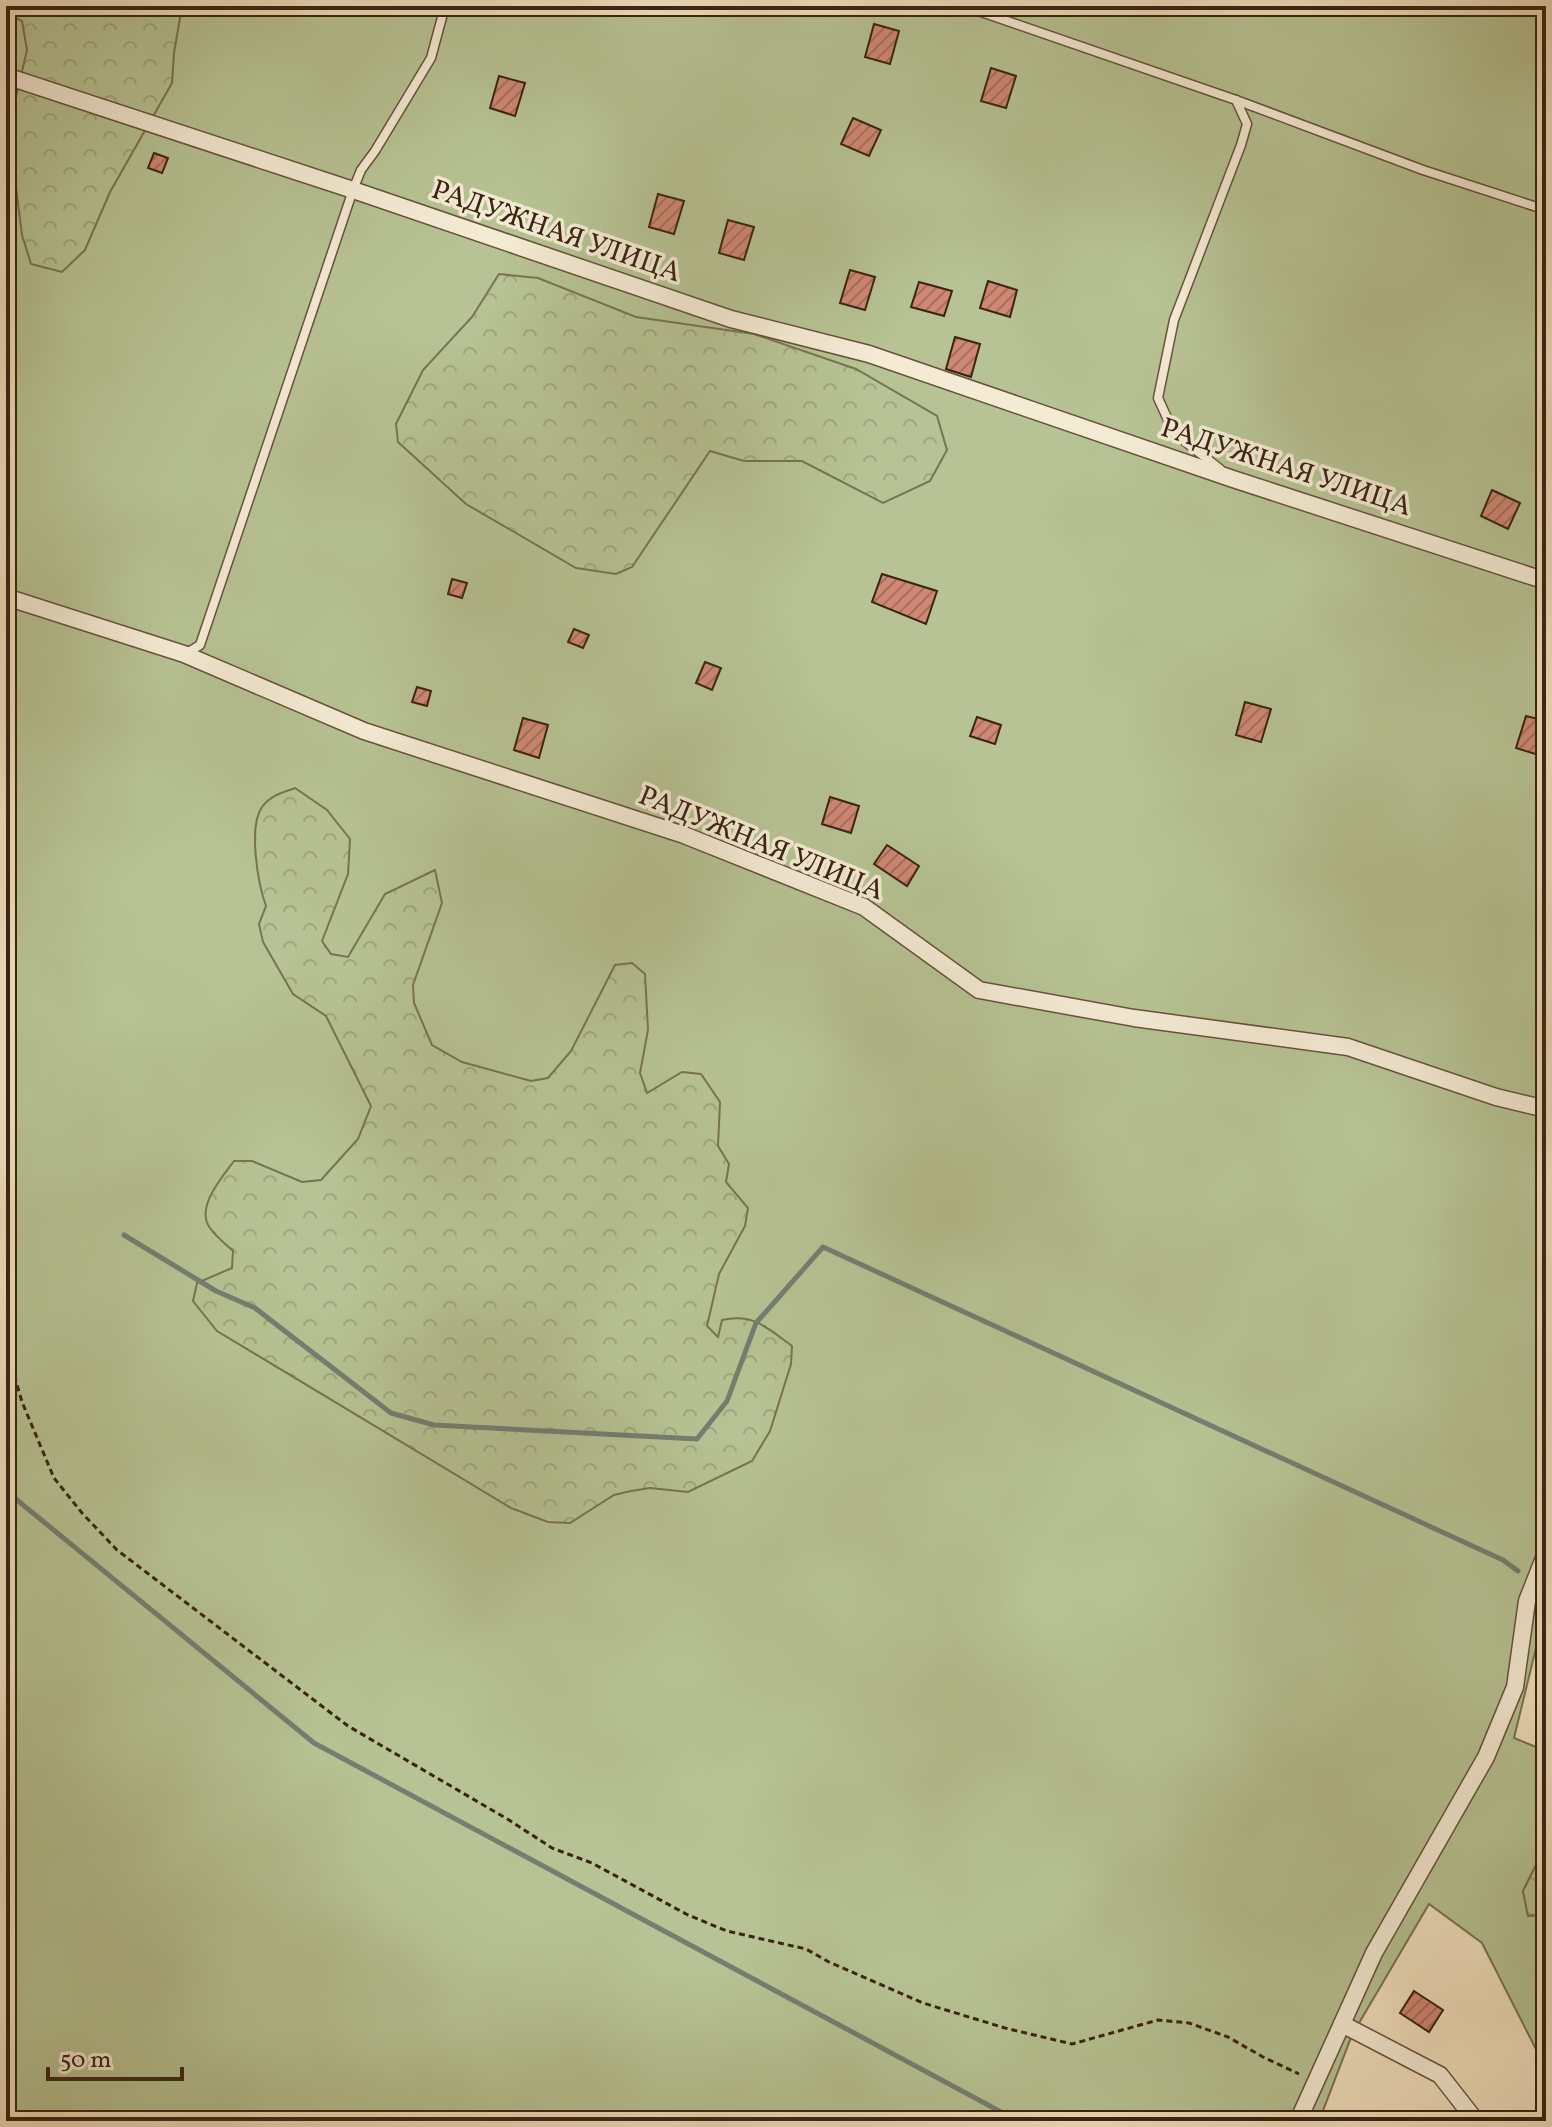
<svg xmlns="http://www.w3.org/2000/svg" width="1552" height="2127" viewBox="0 0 1552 2127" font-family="Vollkorn,serif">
<defs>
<pattern id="forest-crowns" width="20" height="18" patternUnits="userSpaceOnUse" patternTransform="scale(2)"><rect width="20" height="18" fill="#b7c394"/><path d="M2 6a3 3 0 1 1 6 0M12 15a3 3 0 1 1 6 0" fill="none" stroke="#9ea77f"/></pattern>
<pattern id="building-hatch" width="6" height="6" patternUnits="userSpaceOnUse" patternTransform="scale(2)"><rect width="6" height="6" fill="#cf8874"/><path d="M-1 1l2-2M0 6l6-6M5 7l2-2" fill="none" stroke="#a96f5e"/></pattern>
</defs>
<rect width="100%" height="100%" fill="#f0e0be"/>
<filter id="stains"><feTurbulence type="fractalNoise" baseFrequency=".0025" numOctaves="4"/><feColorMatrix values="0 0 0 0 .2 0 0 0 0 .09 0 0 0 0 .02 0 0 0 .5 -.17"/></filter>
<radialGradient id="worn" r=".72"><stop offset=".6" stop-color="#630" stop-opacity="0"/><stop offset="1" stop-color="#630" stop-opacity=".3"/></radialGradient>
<!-- grass -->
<path fill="#b7c394" stroke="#787353" stroke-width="2" d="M6,6h1540v1601l-32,131 32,13v94l-23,46 5,25 18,-2v155l-64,-126 -53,-39 -77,131 -33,86h-1313z"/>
<!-- forest -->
<g fill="url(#forest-crowns)" stroke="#787353" stroke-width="2">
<path d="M6,6h176l-8,47 -2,30 -62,109 -25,58 -23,22 -31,-8 -9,-29 -8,-64 -1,-31v-31l14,-59 -5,-29 -16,-8z"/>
<path d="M499,274l39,4 98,39 118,17 102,35 81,47 10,34 -17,31 -47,22 -81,-42h-58l-34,-10 -78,116 -16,7 -40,-6 -110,-64 -68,-62 -2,-18 27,-54 49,-53z"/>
<path d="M295,788l32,22 23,29 -2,35 -26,67 9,13 17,3 37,-63 50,-24 7,33 -29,82 1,18 18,42 30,17 69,19 17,-3 23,-27 44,-86 17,-2 13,11 3,56 -8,43 7,20 35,-21 19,2 19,28 -2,44 11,18 -3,18 22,26 -3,18 -26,48 -12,52 11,11 4,-17c32,-7 45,8 70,26l-1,18 -21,67 -18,30 -64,31 -38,-4 -19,3 -17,4 -44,28 -22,-1 -37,-14 -294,-177 -24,-30 4,-18 35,-15 1,-17c-7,-7 -17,-14 -23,-23 -15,-20 12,-51 24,-67h18l50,21 19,-2 37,-41 13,-33 -45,-90 -33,-22 -30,-52 -4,-18 7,-18c-8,-22 -18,-79 -4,-99 8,-11 21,-15 33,-19z"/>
<path d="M1546,1845v69l-18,2 -5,-25z"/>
</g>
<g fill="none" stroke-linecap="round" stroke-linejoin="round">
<!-- stream -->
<g stroke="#737f71" stroke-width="5">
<path d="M124,1235l92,56 39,17 136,105 43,12 263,14 30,-38 29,-78 67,-76 680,313 15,11"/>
<path d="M6,1491l308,252 704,378"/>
<path d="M1543,2121l3,-2"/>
</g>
</g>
<!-- building -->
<g fill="url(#building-hatch)" stroke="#392312" stroke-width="2">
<path d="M874,24l25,7 -9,33 -25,-7z"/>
<path d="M991,68l25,8 -10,32 -25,-7z"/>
<path d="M499,76l26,7 -10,33 -25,-8z"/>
<path d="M853,118l28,12 -12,26 -28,-12z"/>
<path d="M154,153l14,5 -6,15 -14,-5z"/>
<path d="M658,194l26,7 -10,33 -25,-7z"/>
<path d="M728,220l26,7 -10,33 -25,-7z"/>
<path d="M850,270l25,7 -10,33 -25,-7z"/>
<path d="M988,281l29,9 -7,27 -30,-9z"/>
<path d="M919,282l33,9 -8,25 -33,-9z"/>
<path d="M955,337l25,7 -9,33 -25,-8z"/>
<path d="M1492,490l28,13 -12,26 -27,-13z"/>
<path d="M882,574l55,17 -11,33 -54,-22z"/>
<path d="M452,579l15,4 -5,15 -14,-4z"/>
<path d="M574,629l15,6 -6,13 -15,-6z"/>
<path d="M705,662l16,6 -9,22 -16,-7z"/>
<path d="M417,687l14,4 -4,15 -15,-4z"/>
<path d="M1245,702l26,7 -10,33 -25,-7z"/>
<path d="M1526,716l20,5v19l-4,16 -26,-8z"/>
<path d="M977,717l24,8 -6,19 -25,-8z"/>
<path d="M523,718l25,7 -9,33 -25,-8z"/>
<path d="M830,797l29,9 -8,27 -29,-9z"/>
<path d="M887,845l32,21 -12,20 -33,-22z"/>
<path d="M1414,1991l29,19 -14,22 -29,-19z"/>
</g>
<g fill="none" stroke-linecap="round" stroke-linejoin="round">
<!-- lane casing -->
<g stroke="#67523d" stroke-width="11">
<g id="lane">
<path d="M964,6l272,94 11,24 -6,21 -67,175 -16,78 16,35 46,36"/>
<path d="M1236,100l187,70 123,40"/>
<path d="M187,653l13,-8 153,-455 8,-20 14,-19 56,-93 14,-52"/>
</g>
</g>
<!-- street casing -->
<g stroke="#67523d" stroke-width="19">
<g id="street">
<path d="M6,76l347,114 378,129 138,35 364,125 313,102"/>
<path d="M6,597l178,57 180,77 320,104 180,72 115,83 155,28 214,29 148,50 50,12"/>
<path d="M1342,2024l98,51 36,46"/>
<path d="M1298,2121l76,-168 112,-196 29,-70 12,-86 19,-48"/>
</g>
</g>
<!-- path -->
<path stroke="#392312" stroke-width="3" stroke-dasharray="6 4" stroke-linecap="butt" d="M6,1347l16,55 32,76 28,35 35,37 231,176 161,94 43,28 40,15 96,52 39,16 79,18 23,13 94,41 82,25 67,16 86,-24 31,3 39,14 35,20 36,17"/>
<!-- lane -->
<use href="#lane" stroke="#f5ebd5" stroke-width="8"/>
<!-- street -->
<use href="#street" stroke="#f5ebd5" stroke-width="16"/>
</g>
<g text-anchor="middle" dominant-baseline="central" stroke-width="7" stroke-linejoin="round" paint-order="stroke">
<!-- street labels -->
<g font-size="28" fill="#392312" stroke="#f5ebd5">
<text transform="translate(556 232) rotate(19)">РАДУЖНАЯ УЛИЦА</text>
<text transform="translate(1286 468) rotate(18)">РАДУЖНАЯ УЛИЦА</text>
<text transform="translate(761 844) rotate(22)">РАДУЖНАЯ УЛИЦА</text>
</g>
</g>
<!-- margin -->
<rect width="1552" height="2127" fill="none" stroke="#f0e0be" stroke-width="32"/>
<rect x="8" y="8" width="1536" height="2111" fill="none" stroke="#392312" stroke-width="4"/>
<rect x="16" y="16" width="1520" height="2095" fill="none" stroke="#392312" stroke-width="2"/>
<!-- scale -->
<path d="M48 2067v12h134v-12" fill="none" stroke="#392312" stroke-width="4"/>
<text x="60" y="2067" font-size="24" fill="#392312" stroke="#f5ebd5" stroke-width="6" paint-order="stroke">50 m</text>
<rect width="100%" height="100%" filter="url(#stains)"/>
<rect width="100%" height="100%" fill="url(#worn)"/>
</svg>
